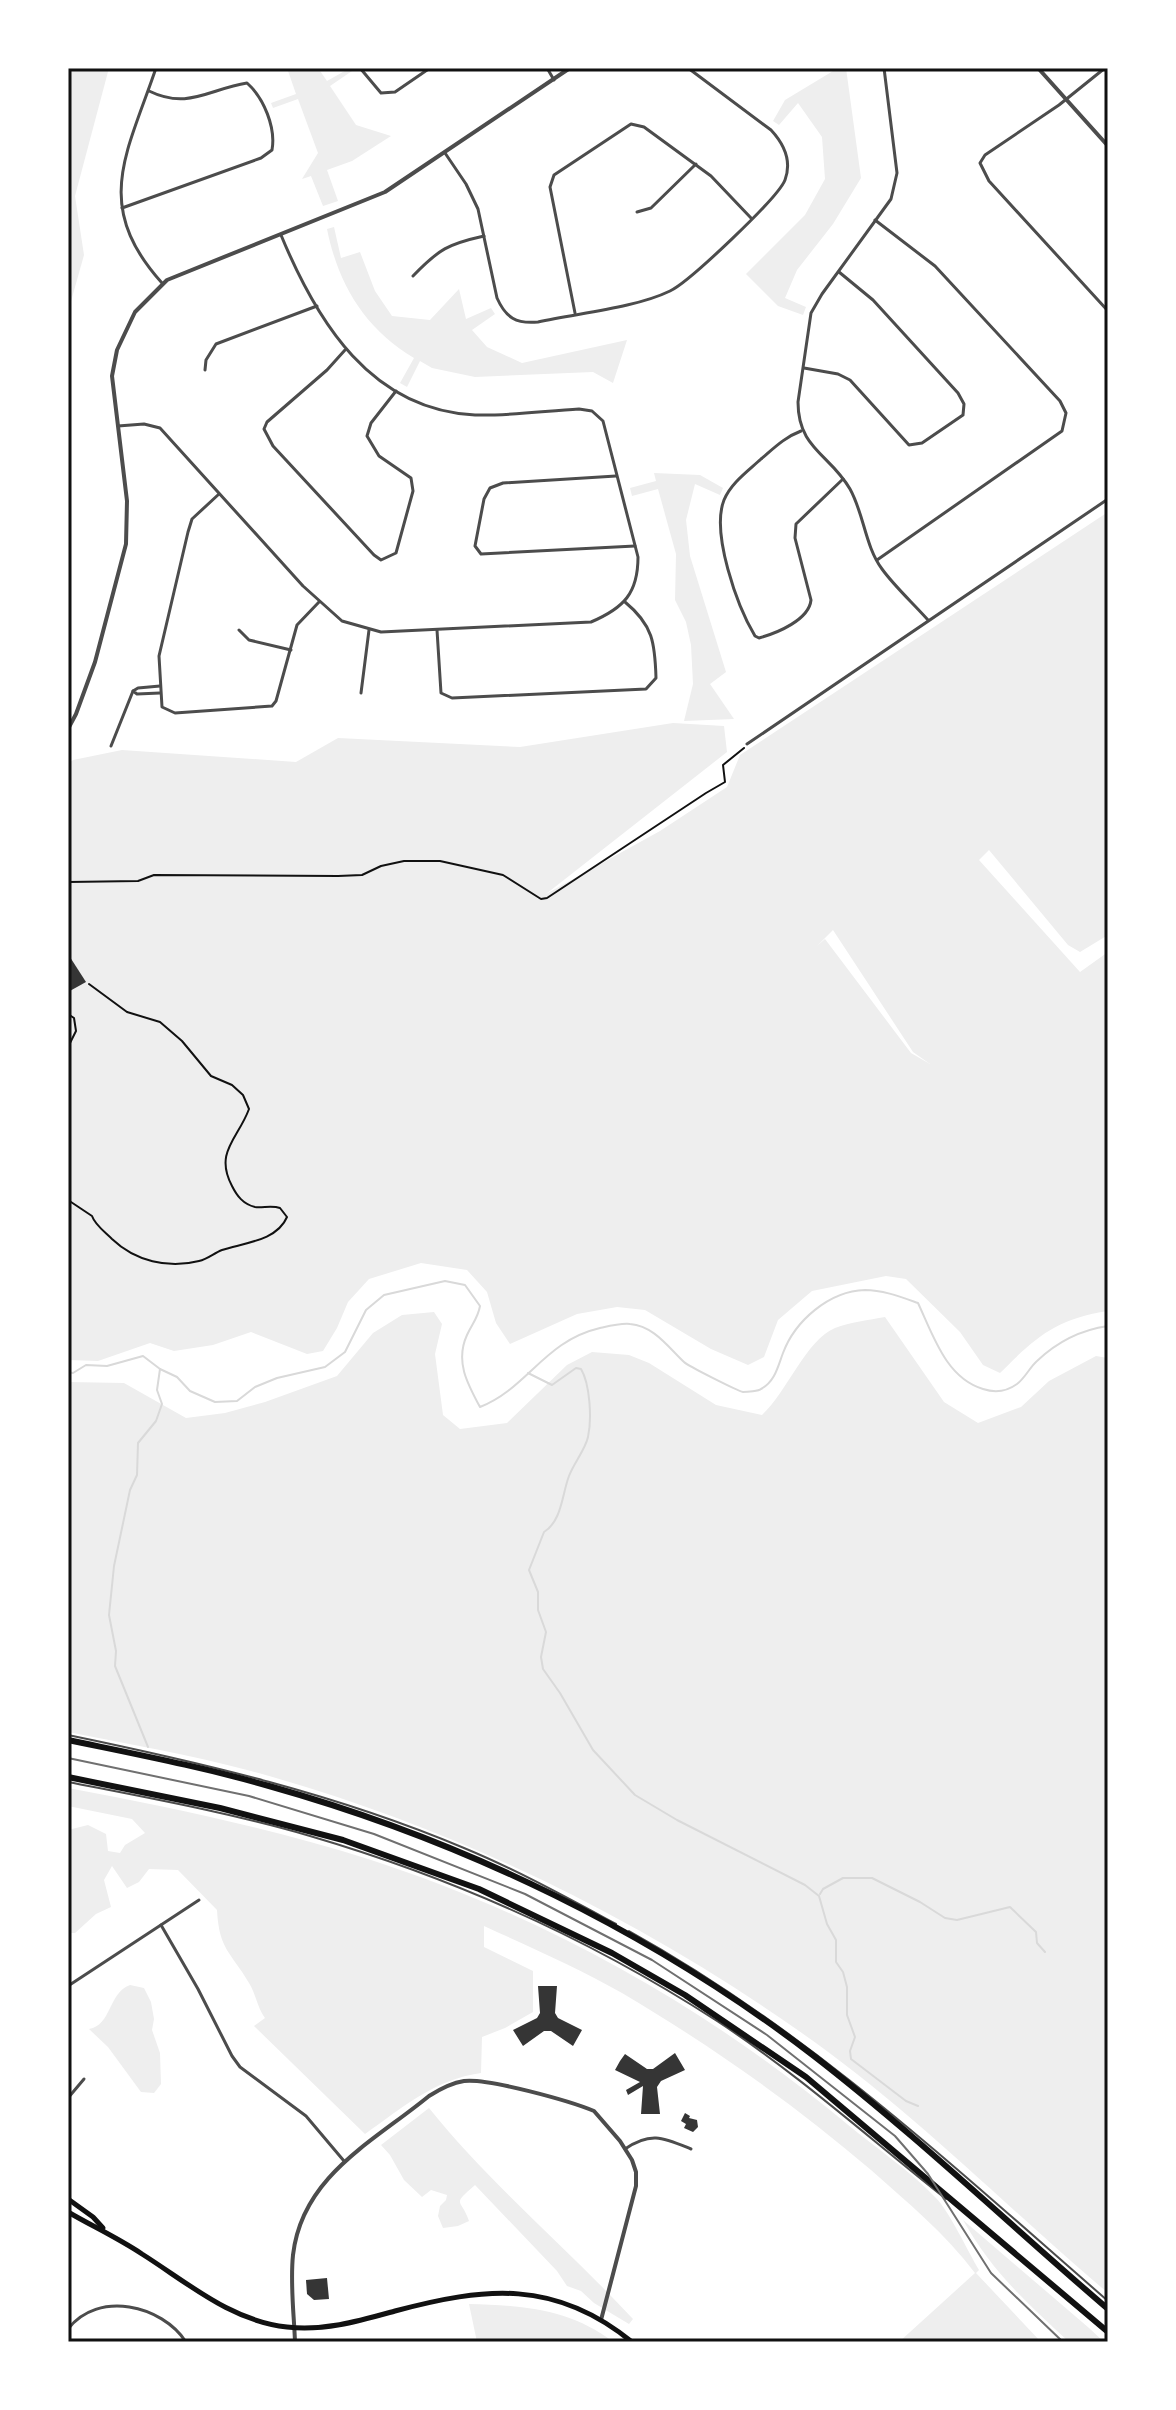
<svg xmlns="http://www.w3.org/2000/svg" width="1176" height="2410" viewBox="0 0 1176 2410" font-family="Helvetica,sans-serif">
<rect width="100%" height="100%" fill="#fff"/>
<!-- green -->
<g fill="#eee" fill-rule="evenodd">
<path d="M68,68h41l-34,128 9,59 -16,57z"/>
<path d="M287,68h31l9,13 23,-13 2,3 -22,15 26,39 35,11 -39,25 -25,9 11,31 -15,5 -12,-30 -9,3 16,-26 -20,-54 -25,9 -2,-5 25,-9z"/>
<path d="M838,68h8l15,110 -28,46 -36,46 -12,28 21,9 -3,8 -25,-9 -32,-32 59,-59 20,-36 -3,-42 -24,-34 -19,22 -6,-4 12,-21z"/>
<path d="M334,227l7,31 19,-6 15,39 17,25 38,4 29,-31 7,30 25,-11 4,6 -23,16 15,17 35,16 105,-23 -14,43 -20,-11 -118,5 -43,-9 -12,-7 -13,26 -7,-4 14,-25c-49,-29 -76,-74 -87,-129z"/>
<path d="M654,473l46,2 23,13 -3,7 -25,-11 -9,36 4,36 36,116 -16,12 24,35 -50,2 9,-37 -2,-39 -5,-23 -11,-22 1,-46 -18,-65 -26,7 -2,-8 26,-7z"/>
<path d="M1108,512v423l-28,17 -12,-7 -79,-95 -10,10 101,112 28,-20v359c-52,8 -72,26 -108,62l-17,-8 -23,-33 -54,-53 -20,-3 -74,15 -34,29 -14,37 -16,8 -37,-16 -66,-39 -28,-3 -40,7 -67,30 -14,-21 -9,-31 -20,-22 -46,-7 -52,16 -21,23 -11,26 -14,23 -16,3 -56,-22 -38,13 -39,6 -24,-8 -52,18 -30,-1v-596l5,-4 49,-10 174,12 42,-24 182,9 153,-24 51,3 3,26 -181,142 114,-63 67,-44 13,-32zM833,930l80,122 17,12 -19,-11 -86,-114 -8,7z"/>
<path d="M434,1312l8,12 -7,30 8,61 17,14 47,-6 60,-58 25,-13 37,3 20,8 67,42 46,10c25,-23 44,-75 73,-87 15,-6 34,-8 50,-11l59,85 34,21 43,-16 28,-26 47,-25 12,2v935c-103,-87 -198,-185 -309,-262 -167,-117 -350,-206 -548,-260 -60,-16 -122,-27 -183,-39v-350l56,1 62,35 39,-5 40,-11 72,-26 36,-43 29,-18z"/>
<path d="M68,1788c101,19 202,40 300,71 174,56 339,148 479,265 29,24 62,46 88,73 15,15 32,53 44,73l-3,3 65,69h-142l76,-69c-30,-40 -67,-70 -104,-103 -77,-66 -161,-125 -249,-177 -44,-25 -92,-46 -138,-67v21l49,24v41l-28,16 -23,9 -1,36c-46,6 -79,35 -116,61l-111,-108 11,-8c-8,-11 -9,-24 -16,-35 -18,-31 -30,-33 -32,-73l-39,-40 -29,-1 -10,13 -12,6 -15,-22 -8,14 7,27 -15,7 -21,19h-7l2,-32 -2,-2v-69l20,-5 18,9 2,17 12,2 5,-8 20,-12 -13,-14 -64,-13z"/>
<path d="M130,1985l14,3 7,14 3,17 -2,11 8,23 1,31 -7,9 -13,-1 -33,-45 -19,-18c23,-4 19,-36 41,-44z"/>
<path d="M429,2108c61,76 138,140 204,211l-4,5 -35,-21 -13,-12 -14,-5 -10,-15 -82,-86c-24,21 -14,13 -6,36l-11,5 -15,2 -5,-12 2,-10 6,-6 1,-5 -16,-5 -9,7 -18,-17 -14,-25 -9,-10z"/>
<path d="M963,2220l126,108 15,14h-35c-43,-40 -76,-69 -106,-122z"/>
<path d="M469,2304c51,1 102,5 144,38h-136z"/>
</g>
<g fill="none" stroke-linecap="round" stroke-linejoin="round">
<!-- stream -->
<g stroke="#d9d9d9" stroke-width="2">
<path d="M68,1372l5,1 13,-8 21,1 36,-10 17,13 17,8 13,14 25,11 22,-1 18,-14 22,-9 48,-11 20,-15 21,-42 18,-15 61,-14 20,4 15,21c-2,12 -8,18 -13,29 -12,26 0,48 13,72 48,-19 64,-66 120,-79 9,-2 21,-5 30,-4 24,2 38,23 54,38 4,4 54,29 59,30 4,0 16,-1 18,-3 14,-7 17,-23 22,-36 12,-32 46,-62 82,-63 18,0 36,7 53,13 15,32 28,75 65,86 12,4 23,3 34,-5 8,-6 13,-17 20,-23 21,-20 43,-31 71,-35"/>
<path d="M528,1373l24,12 24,-17 5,1c9,15 11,50 7,68 -3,13 -14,26 -19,39 -7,18 -7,45 -25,56l-15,38 9,22v18l8,22 -5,25 2,12 17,24 33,57 42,45 42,25 128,65 14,11 8,28 9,16v22l7,10 4,15v28l8,22 -5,14 1,8 55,42 12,5"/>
<path d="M148,1747l-33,-81 1,-15 -7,-36 5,-49 16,-76 7,-15 1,-32 18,-22 6,-17 -5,-14 3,-21"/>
<path d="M820,1894l3,-5 20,-11h29l48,24 25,16 12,2 53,-13 26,25 1,11 8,9"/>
</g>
</g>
<!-- building -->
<g fill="#353535">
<path d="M68,954l18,28 -18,10z"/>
<path d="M538,1986h19l-2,27 3,5 24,12 -9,16 -22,-15h-7l-21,15 -10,-16 24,-12 3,-5z"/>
<path d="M675,2053l10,17 -24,11 -4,6 3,27h-19l2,-28 -15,9 -2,-5 14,-8 -25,-12 5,-9 5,-7 22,15h6z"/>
<path d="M685,2113l5,3 -1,2 8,2 1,7 -5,5 -9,-4 2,-4 -5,-3z"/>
<path d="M327,2278l2,21 -15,1 -7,-6 -1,-14z"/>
</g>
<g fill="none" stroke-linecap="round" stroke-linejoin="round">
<!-- path -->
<g stroke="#111" stroke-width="2">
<path d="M68,882l70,-1 16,-6 184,1 24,-1 19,-9 23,-5h36l63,14 38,24 6,-1 159,-105 19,-11 -2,-17 21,-17"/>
<path d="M68,1014l6,4 2,13 -8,16"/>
<path d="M68,1200l24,16c3,9 13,16 20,23 23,22 56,30 87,22 9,-2 15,-8 23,-11 21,-7 55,-9 65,-33l-7,-9c-8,-3 -17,0 -25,-1 -12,-3 -18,-11 -23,-21 -18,-34 6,-47 17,-77l-6,-14 -11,-10 -21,-9 -29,-35 -22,-19 -33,-10 -38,-28"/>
</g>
<!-- service -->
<g stroke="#4c4c4c" stroke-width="2">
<path d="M68,1735c135,28 268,59 396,113 53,22 102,49 152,76"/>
<path d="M68,1782c81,16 163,31 242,54 143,42 282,104 407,185 81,53 153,118 229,178"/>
<path d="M629,1931c180,100 325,236 479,370"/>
</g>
<!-- minor -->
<g stroke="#4c4c4c" stroke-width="3">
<path d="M156,68c-29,86 -64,137 6,215"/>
<path d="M360,68l21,25 14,-1 35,-24"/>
<path d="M547,68l7,12"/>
<path d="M884,68l13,105 -6,26 -69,95 -11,19 -13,89c0,47 32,52 52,87 14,25 15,57 32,80 13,18 31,34 46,51"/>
<path d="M1105,68l-46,37 -74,50 -5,8 9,18 119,130"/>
<path d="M445,153l21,31 12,25 19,89c9,20 19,26 41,24 40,-9 97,-14 132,-31 19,-9 108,-93 115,-111 7,-19 -1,-36 -14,-50l-83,-62"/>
<path d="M122,208l139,-50 11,-8c4,-22 -8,-52 -25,-67 -38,6 -59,27 -98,8"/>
<path d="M637,212l14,-4 45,-44"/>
<path d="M875,220l60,46 125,135 6,12 -4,18 -185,129"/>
<path d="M413,276c26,-27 35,-32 71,-40"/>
<path d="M575,313l-25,-126 4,-12 77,-51 13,3 67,49 40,42"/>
<path d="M345,350l-18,20 -60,52 -3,7 9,17 101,109 7,5 15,-7 17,-62 -2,-13 -32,-22 -12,-20 4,-13 25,-32"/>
<path d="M804,368l34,6 12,6 59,65 13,-2 41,-28 1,-11 -6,-11 -85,-93 -34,-28"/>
<path d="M205,370l1,-10 10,-16 101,-38"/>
<path d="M118,426l26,-2 16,4 143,158 39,35 39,11 210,-10c33,-14 47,-29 47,-65l-35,-136 -11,-10 -13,-2c-34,2 -70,7 -104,6 -104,-5 -158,-93 -194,-180"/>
<path d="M801,431c-16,6 -27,17 -40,28 -13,12 -30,24 -37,41 -13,33 13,106 31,136l4,2c18,-5 50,-18 52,-38l-16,-62 1,-14 47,-45"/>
<path d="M616,476l-113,7 -13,5 -6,11 -9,47 6,8 154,-8"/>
<path d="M219,494l-27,25 -4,13 -29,124 3,51 13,6 97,-7 4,-5 21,-76 22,-23"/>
<path d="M239,630l10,10 42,10"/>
<path d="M437,630l4,63 11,5 194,-9 10,-11c-1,-35 -3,-53 -31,-76"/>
<path d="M160,686l-22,2 -5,3 4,3 23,-1"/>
<path d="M361,693l8,-63"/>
<path d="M747,744l361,-245"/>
<path d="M111,746l22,-55"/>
<path d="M161,1925l37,64 34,67 8,11 66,49 38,45"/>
<path d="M68,1986l131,-86"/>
<path d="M68,2098l16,-19"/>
<path d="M625,2149c26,-18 39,-11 66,0"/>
<path d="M68,2329c30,-39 94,-24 118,13"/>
</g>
<!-- tertiary -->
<g stroke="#4c4c4c" stroke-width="4">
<path d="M1038,68l70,78"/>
<path d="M68,729l8,-15 19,-52 31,-118 1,-43 -15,-125 5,-26 18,-38 32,-32 218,-88 185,-124"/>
<path d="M295,2342c-1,-28 -5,-58 -2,-87 9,-79 80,-113 136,-159 11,-7 22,-13 35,-15 24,-3 106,20 130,30l26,30 12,19 4,12v14l-35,134"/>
</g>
<!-- secondary -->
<g stroke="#111" stroke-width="5">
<path d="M68,2199l25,18 10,11"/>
<path d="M68,2212c24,14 50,26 74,42 46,29 89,67 145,73 39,4 72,-6 108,-16 90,-24 160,-32 237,31"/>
</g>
<!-- motorway -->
<g stroke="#111" stroke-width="6">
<path d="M68,1740c67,14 135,27 201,46 196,55 383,146 545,270 102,79 196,169 294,253"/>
<path d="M68,1777l152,31 123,32 136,49 133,64 73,42 121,82 302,255"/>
</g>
<!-- tram -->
<path stroke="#707070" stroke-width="2" d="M68,1758l181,38 125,38 151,60 127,66 115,75 128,101 33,38 63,99 72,69"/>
</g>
<!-- border -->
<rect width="1176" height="2410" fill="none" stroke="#ffffff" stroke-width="140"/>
<rect x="70" y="70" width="1036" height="2270" fill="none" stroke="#111" stroke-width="3"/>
</svg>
